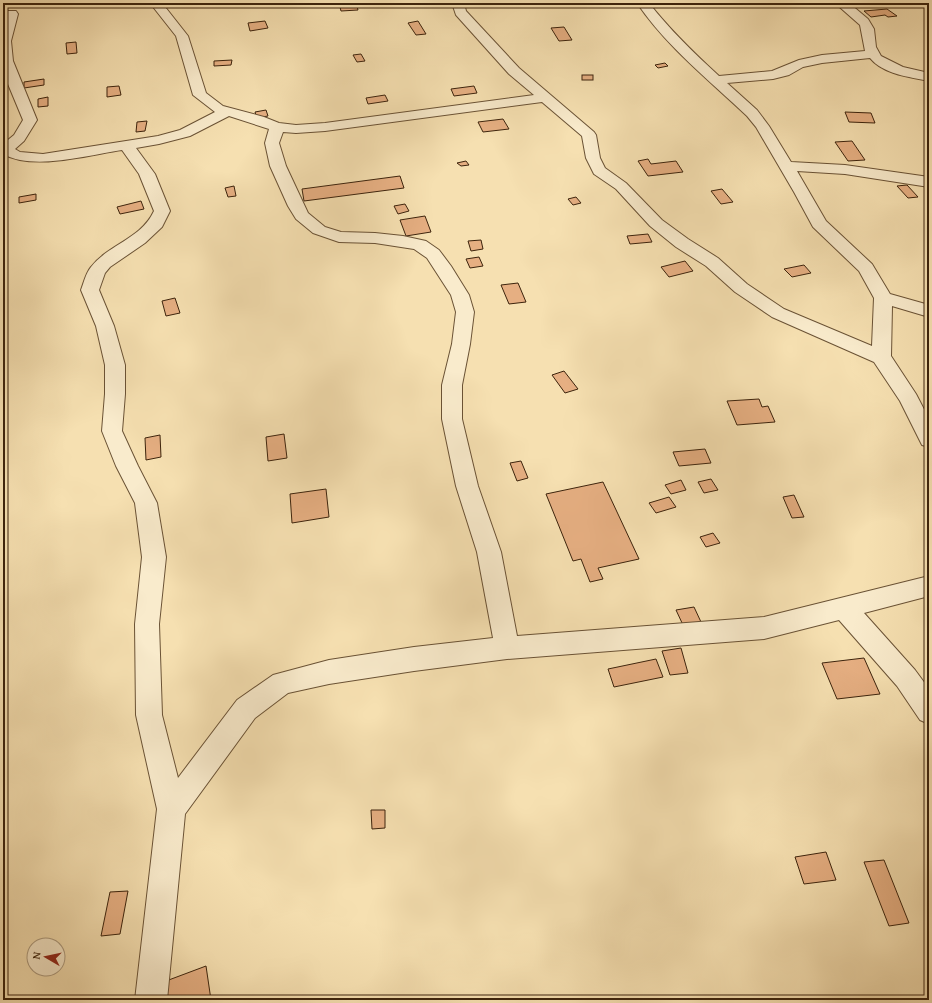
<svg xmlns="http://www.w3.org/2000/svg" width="932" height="1003" viewBox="0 0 932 1003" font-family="'Gentium Book Plus',serif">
<rect width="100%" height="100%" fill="#f6e0b1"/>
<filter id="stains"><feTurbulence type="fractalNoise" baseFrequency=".005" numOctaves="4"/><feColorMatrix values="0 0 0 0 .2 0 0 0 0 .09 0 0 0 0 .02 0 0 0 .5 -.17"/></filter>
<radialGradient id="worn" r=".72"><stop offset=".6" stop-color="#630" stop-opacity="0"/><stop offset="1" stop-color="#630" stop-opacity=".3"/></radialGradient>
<!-- building -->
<g fill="#e6af82" stroke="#3c230c">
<path d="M339,3h17l2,7 -17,1z"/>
<path d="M887,9l10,7 -9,1 -3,-2 -14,2 -7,-6z"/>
<path d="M265,21l3,7 -18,3 -2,-8z"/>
<path d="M418,21l8,13 -10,1 -8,-12z"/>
<path d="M564,27l8,13 -13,1 -8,-13z"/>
<path d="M76,42l1,11 -10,1 -1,-11z"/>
<path d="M361,54l4,7 -8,1 -4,-7z"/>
<path d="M232,60l-1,5 -17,1v-5z"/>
<path d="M665,63l3,3 -10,2 -3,-3z"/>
<rect x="582" y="75" width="11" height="5"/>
<path d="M44,79v6l-20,3v-6z"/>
<path d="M119,86l2,9 -14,2v-10z"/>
<path d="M474,86l3,7 -23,3 -3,-7z"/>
<path d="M385,95l3,6 -20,3 -2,-6z"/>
<path d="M48,97v9l-10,1v-8z"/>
<path d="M266,110l2,6 -11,2 -2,-6z"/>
<path d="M845,112l26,1 4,10 -26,-1z"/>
<path d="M503,119l6,10 -26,3 -5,-10z"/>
<path d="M147,121l-2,10 -9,1 1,-10z"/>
<path d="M852,141l13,19 -17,1 -13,-19z"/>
<path d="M648,159l3,5 25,-3 7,11 -35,4 -10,-15z"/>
<path d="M466,161l3,4 -8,1 -4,-3z"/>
<path d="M400,176l4,12 -100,13 -2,-12z"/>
<path d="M907,185l11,12 -10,1 -11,-12z"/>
<path d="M234,186l2,10 -8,1 -3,-9z"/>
<path d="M722,189l11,13 -12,2 -10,-13z"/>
<path d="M36,194v6l-17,3v-6z"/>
<path d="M576,197l5,6 -8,2 -5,-6z"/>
<path d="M141,201l3,8 -24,5 -3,-7z"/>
<path d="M405,204l4,7 -11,3 -4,-8z"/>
<path d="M425,216l6,16 -25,4 -6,-16z"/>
<path d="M648,234l4,8 -22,2 -3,-8z"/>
<path d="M481,240l2,9 -12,2 -3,-10z"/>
<path d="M479,257l4,9 -13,2 -4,-9z"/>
<path d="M685,261l8,10 -24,6 -8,-10z"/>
<path d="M804,265l7,8 -19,4 -8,-8z"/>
<path d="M518,283l8,19 -17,2 -8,-19z"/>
<path d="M175,298l5,15 -14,3 -4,-15z"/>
<path d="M564,371l14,18 -13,4 -13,-18z"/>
<path d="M759,399l3,8 6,-1 7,16 -38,3 -10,-24z"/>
<path d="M284,434l3,24 -19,3 -2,-24z"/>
<path d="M160,435l1,22 -15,3 -1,-22z"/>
<path d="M705,449l6,14 -32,3 -6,-14z"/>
<path d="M521,461l7,17 -11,3 -7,-18z"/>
<path d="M711,479l7,11 -14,3 -6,-11z"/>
<path d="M681,480l5,10 -15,4 -6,-9z"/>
<path d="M603,482l36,77 -41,9 5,11 -13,3 -9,-23 -8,2 -27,-67z"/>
<path d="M326,489l3,28 -37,6 -2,-29z"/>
<path d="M794,495l10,22 -12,1 -9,-21z"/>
<path d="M669,497l7,10 -20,6 -7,-10z"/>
<path d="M713,533l7,10 -14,4 -6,-10z"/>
<path d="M694,607l7,15 -18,3 -7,-15z"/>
<path d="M681,648l7,25 -18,2 -8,-24z"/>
<path d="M864,658l16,36 -43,5 -15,-36z"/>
<path d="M656,659l7,18 -49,10 -6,-18z"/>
<path d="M371,810h14v18l-13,1z"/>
<path d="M826,852l10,28 -32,4 -9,-27z"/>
<path d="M884,860l25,63 -20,3 -25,-64z"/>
<path d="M128,891l-8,43 -19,2 9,-44z"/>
<path d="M206,966l5,34h-43l-2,-19z"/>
</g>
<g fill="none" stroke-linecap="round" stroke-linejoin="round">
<!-- minor casing -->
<g stroke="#6a5235" stroke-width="2">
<path id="minor" d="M150,3h12l26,33 18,57 17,13 41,11 15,6 17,2 29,-2 209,-28 -25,-21 -53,-59 -4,-12h12l2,8 53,57 75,64 2,3 4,23 5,10 21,15 36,37 26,19 30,19 29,26 37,25 88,37 2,-48 -15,-27 -46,-44 -19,-35 -38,-65 -9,-11c-38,-36 -80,-69 -110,-113h12c21,27 45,50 70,73l53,-5 27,-11 23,-5 43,-4 -5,-26 -25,-22h14l19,16 6,10 2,18 5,9 22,11 26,6v8c-20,-4 -46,-7 -59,-23l-48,5 -19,4 -14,8 -16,4 -46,4 30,27 12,16 22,36 54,3 84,12v10l-84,-13 -48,-3 29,50 46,43 18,30 39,11v12l-37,-11 -1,50 25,38 13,25v28l-7,-2 -22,-44 -26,-39 -102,-45 -37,-25 -29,-26 -30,-19 -26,-21 -34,-37 -22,-15 -8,-16 -4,-22 -40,-34 -217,29 -29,2 -13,-1 -4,11 7,23 22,47 17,14 16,5 34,1 28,3 23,5 13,9 12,16 18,29 5,17 -4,32 -8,41v34l16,67 23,66 16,84 247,-19 165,-41v20l-65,17 51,57 14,19v35l-9,-4 -23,-34 -58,-66 -75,19 -257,20 -93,12 -85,13 -41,9 -33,25 -70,96 -18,186h-32l22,-191 -21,-94 -1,-91 7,-67 -7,-54 -19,-37 -14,-35 3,-37v-29l-9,-39 -15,-36c3,-8 5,-17 10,-23 18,-23 50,-28 63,-56l-15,-37 -17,-24c-34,5 -88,21 -119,4v-10l11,-9 9,-15 -20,-48v-48l5,-13h8l2,3 -7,27 2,20 24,59 -13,21 -9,8 5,3 23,2 115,-18 22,-6 35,-18 -22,-17 -17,-59zM229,116l40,13 -4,14 5,23 18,40 8,13 17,14 26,9 36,1 39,6 13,9 24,37 5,17 -4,32 -10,41v34l14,67 21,66 16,86 -79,9 -85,13 -56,15 -36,25 -59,78 -16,-63 -3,-91 7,-67 -9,-54 -19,-37 -16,-35 3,-37v-29l-11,-39 -15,-36 6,-17 5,-6 35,-24 17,-16 8,-16 -15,-37 -19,-26 23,-4 31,-8z"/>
</g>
<!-- minor -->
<use href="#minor" fill="#f9ebcc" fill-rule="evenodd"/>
</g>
<!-- margin -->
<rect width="932" height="1003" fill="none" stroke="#f6e0b1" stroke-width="16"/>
<rect x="4" y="4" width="924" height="995" fill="none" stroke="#3c230c" stroke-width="2"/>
<rect x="8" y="8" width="916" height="987" fill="none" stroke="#3c230c"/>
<!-- north arrow -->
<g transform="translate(46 957) rotate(279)"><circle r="19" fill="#f9ebcc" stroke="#ad9b7f"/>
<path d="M0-3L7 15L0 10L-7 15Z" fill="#8f2418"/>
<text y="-6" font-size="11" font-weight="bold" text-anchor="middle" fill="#3c230c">N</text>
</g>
<rect width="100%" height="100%" filter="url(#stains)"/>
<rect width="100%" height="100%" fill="url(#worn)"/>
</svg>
